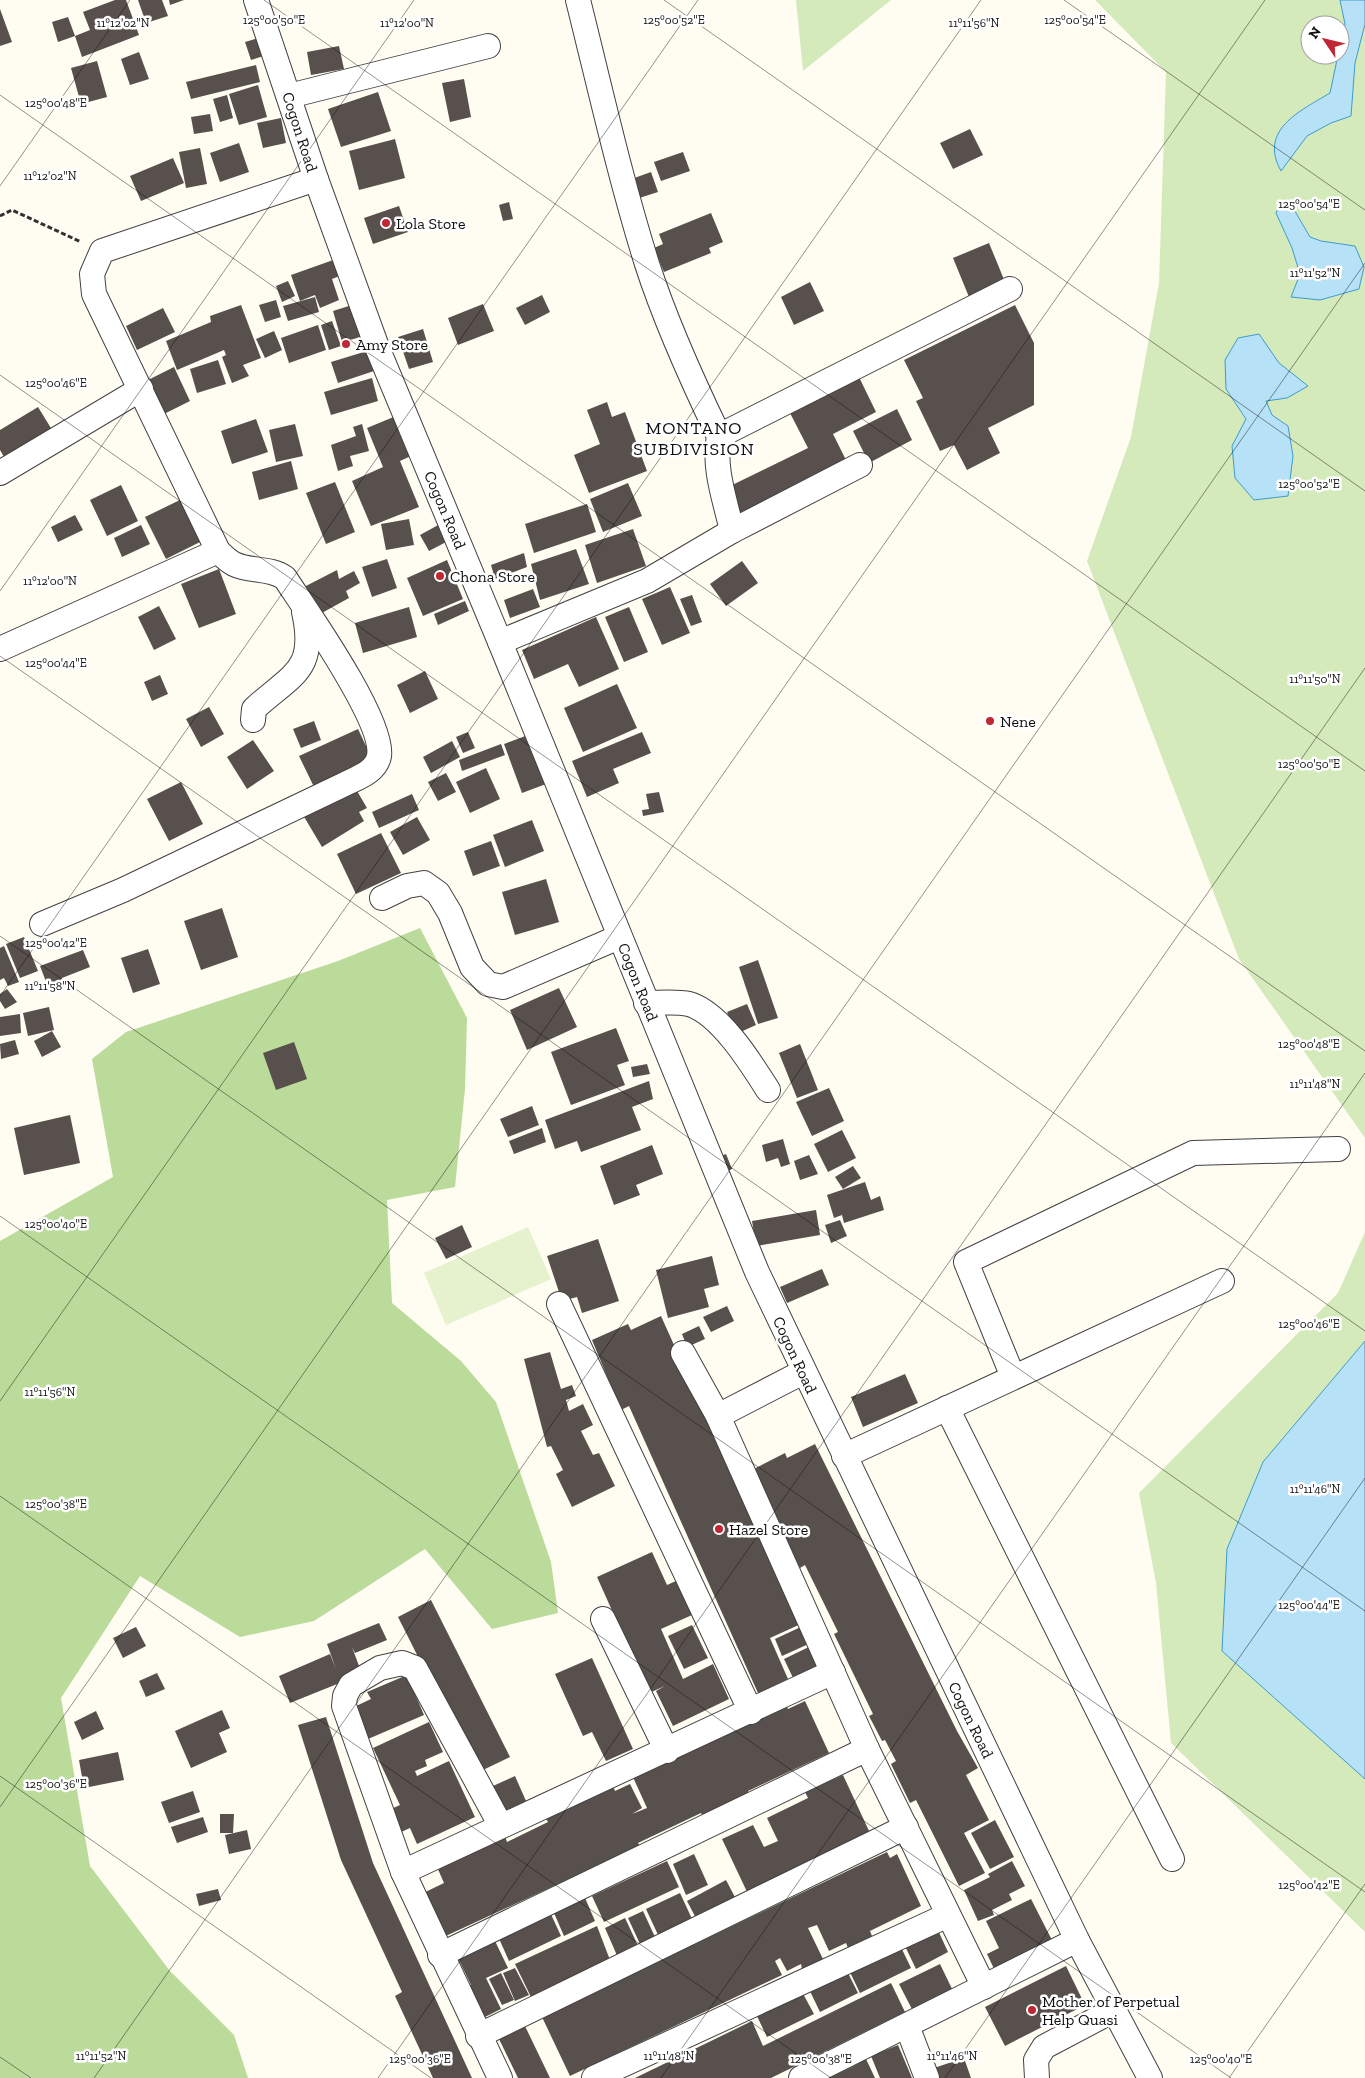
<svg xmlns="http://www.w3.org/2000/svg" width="1365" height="2078" viewBox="0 0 1365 2078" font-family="'Zilla Slab',serif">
<rect width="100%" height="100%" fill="#fffcf2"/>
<!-- green -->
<g fill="#d5eabb" fill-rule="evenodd">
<path d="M796,0h95l-88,71z"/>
<path d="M1095,0h270v1138l-126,-179 -152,-398 44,-124 28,-154 7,-211zM1310,25h30v30h-30z"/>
<path d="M1365,1232v700l-194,-189 -15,-160 -17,-90 199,-200z"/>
</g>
<!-- forest -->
<path fill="#badb9a" d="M420,928l47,90 -2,71 -10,98 -68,13 5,103 69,58 35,41 55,160 7,51 -66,16 -67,-80 -111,72 -74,16 -100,-61 -79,122 29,168 80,105 64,64 14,43h-248v-837l113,-64 -21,-118 34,-27 212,-71z"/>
<!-- pitch -->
<path fill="#e6f1cd" d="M528,1227l23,52 -105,46 -22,-52z"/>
<!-- water -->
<g fill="#b6e1f7" stroke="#3d9bce">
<path d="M1340,0h25v24l-10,39 -4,53 -20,7 -24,13 -26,35c-23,-41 19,-60 49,-78l8,-38h2l5,-31z"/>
<path d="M1279,206h13l18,31 11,4 34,5 9,21 -5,22 -39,11 -29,-3 9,-23 -8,-26 -16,-35z"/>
<path d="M1259,334l20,29 29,23 -21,12 -21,3 6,14 16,11 5,30 -5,40 -34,4 -19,-22 -3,-32 14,-27 -20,-30 -1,-29 13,-22z"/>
<path d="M1365,1341v438l-143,-128 5,-102 36,-87z"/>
</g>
<!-- building -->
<g fill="#58504c">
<path d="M115,0h11l13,35 -57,22 -7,-21 -17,6 -6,-20 16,-5 7,19 15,-6 -7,-18z"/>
<path d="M138,0h24l6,16 -22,7z"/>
<path d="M169,0h15l-14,5z"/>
<path d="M0,9l12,33 -12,4z"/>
<path d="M262,37l5,18 -16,5 -6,-18z"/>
<path d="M339,46l5,23 -33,6 -4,-23z"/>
<path d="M139,52l10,27 -19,6 -9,-26z"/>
<path d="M97,61l10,36 -26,7 -10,-36z"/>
<path d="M256,65l4,17 -69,17 -5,-17z"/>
<path d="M464,79l7,38 -21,5 -8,-39z"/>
<path d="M258,85l9,32 -28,8 -10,-31z"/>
<path d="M378,92l13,39 -50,16 -13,-38z"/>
<path d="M227,95l6,23 -13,4 -7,-23z"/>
<path d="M210,114l3,17 -19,3 -3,-17z"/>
<path d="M281,118l5,25 -23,5 -6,-25z"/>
<path d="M970,129l13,26 -30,14 -13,-26z"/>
<path d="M395,139l10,39 -46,12 -10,-39z"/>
<path d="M239,143l10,29 -29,10 -10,-29z"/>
<path d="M200,148l7,36 -21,4 -7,-36z"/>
<path d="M683,152l7,19 -29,10 -7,-19z"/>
<path d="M173,158l11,25 -43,18 -11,-25z"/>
<path d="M651,172l7,20 -25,8 -7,-19z"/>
<path d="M509,202l4,17 -10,2 -4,-16z"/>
<path d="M399,206l9,26 -35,12 -9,-26z"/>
<path d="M711,213l12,29 -14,6 2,5 -47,19 -10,-24 9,-4 -4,-10z"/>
<path d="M989,243l16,39 -36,15 -16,-39z"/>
<path d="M336,259l6,16 -10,4 7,21 -19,8 -5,-13 -15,6 -9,-26z"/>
<path d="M288,281l7,15 -13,6 -6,-16z"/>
<path d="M810,282l14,29 -30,14 -13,-28z"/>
<path d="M542,295l8,17 -25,13 -9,-17z"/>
<path d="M315,297l4,15 -31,9 -5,-15z"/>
<path d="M276,300l5,17 -16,5 -6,-17z"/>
<path d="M483,304l11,27 -36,14 -10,-27z"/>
<path d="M241,305l20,53 -18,7 6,11 -17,7 -10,-26 4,-2 -2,-5 -47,20 -11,-29 45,-19 -1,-6z"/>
<path d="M352,305l9,32 -19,5 -9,-31z"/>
<path d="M1015,305l19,38v62l-46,23 12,25 -33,17 -13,-25 -14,6 -24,-50 7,-3 -19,-38z"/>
<path d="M163,308l12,24 -38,18 -11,-24z"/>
<path d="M332,321l9,25 -12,4 -8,-25z"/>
<path d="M318,325l8,25 -37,13 -8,-25z"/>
<path d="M423,329l10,33 -24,7 -11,-32z"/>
<path d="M274,331l8,19 -17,8 -9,-19z"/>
<path d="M367,351l7,20 -36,12 -7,-21z"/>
<path d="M218,360l8,24 -29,9 -7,-24z"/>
<path d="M174,367l16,34 -26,13 -16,-34z"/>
<path d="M859,377l17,35 -43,22 16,32 -112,54 -11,-32 82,-40 -18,-35z"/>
<path d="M372,378l6,23 -47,14 -7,-23z"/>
<path d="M607,402l5,15 13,-5 22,59 -58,22 -15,-38 26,-11 -13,-34z"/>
<path d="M38,407l16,26 -47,29 -7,-12v-20z"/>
<path d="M897,409l15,31 -43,23 -16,-32z"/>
<path d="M396,416l17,39 -13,6 19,46 -48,19 -19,-45 31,-14 -16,-39z"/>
<path d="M256,419l12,33 -36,12 -11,-33z"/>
<path d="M295,424l8,32 -27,6 -7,-32z"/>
<path d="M362,424l7,27 -19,5 3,10 -15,5 -7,-26 25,-9 -3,-9z"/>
<path d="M291,461l7,28 -39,11 -7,-28z"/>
<path d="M335,482l20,50 -29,12 -20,-51z"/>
<path d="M628,483l14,33 -39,16 -13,-33z"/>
<path d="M121,485l17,36 -31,15 -17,-36z"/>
<path d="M182,499l20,42 -36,18 -21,-42z"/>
<path d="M587,504l9,28 -62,21 -9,-29z"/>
<path d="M75,515l8,15 -25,12 -7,-15z"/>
<path d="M409,519l5,26 -28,5 -5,-26z"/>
<path d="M440,524l8,17 -19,10 -9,-16z"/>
<path d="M141,525l9,19 -28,13 -8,-19z"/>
<path d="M633,529l13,37 -49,17 -12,-38z"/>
<path d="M576,549l13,35 -49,16 -9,-36z"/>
<path d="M524,553l3,14 -32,12 -4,-14z"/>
<path d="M387,559l10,29 -25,9 -10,-30z"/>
<path d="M447,560l16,39 -40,17 -16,-38z"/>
<path d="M742,561l16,22 -32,23 -16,-22z"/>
<path d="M219,569l17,45 -37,14 -18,-44z"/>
<path d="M337,570l2,9 15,-8 6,12 -14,8 3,7 -29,16 -16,-27z"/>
<path d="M670,587l20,46 -28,12 -20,-46z"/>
<path d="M533,589l7,18 -30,11 -6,-18z"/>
<path d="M692,595l10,27 -11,4 -11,-27z"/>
<path d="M465,601l4,10 -31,14 -4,-11z"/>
<path d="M159,606l17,33 -22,11 -16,-33z"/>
<path d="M409,607l8,30 -54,16 -8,-30z"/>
<path d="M629,607l19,45 -24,10 -19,-45z"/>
<path d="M596,617l23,52 -40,18 -11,-23 -34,15 -12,-29z"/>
<path d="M425,671l13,28 -28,14 -13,-28z"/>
<path d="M160,675l8,19 -16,7 -8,-19z"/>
<path d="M617,684l20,44 -54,24 -19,-44z"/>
<path d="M209,707l15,27 -23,13 -15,-28z"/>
<path d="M314,721l7,19 -20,8 -8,-19z"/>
<path d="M358,729l15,32 -58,28 -16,-33z"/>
<path d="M468,732l7,16 -12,5 -7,-16z"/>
<path d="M642,732l9,21 -38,16 6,14 -32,14 -15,-36z"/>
<path d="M528,735l18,49 -24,9 -18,-49z"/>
<path d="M253,740l21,31 -27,18 -20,-32z"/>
<path d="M452,741l8,16 -29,16 -8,-16z"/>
<path d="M501,744l4,11 -43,16 -3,-11z"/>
<path d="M486,768l14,31 -30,14 -14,-31z"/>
<path d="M446,773l10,19 -18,9 -10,-19z"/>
<path d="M181,782l22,42 -34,17 -22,-42z"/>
<path d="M353,784l14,24 -8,4 5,9 -42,26 -19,-32z"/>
<path d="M659,792l5,20 -21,4 -1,-6 7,-1 -3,-15z"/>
<path d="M412,794l7,16 -40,18 -7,-16z"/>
<path d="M417,817l13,23 -27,15 -13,-23z"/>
<path d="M532,820l12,31 -39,16 -12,-32z"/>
<path d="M381,833l20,40 -45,21 -19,-40z"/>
<path d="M491,841l9,25 -27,10 -9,-25z"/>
<path d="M546,879l13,43 -44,13 -13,-43z"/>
<path d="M222,908l16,49 -37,13 -17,-49z"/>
<path d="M24,937l14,34 -18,7 -14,-34z"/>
<path d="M4,946l15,36 -11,4 -4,-8 -4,2v-32z"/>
<path d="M148,949l12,35 -27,9 -12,-35z"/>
<path d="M83,950l7,17 -28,11 3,8 -15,6 -10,-26z"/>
<path d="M758,960l20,58 -20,6 -19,-57z"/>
<path d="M559,988l18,39 -50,23 -17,-40z"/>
<path d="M7,989l10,13 -12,7 -5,-8v-7z"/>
<path d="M747,1004l9,21 -20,9 -9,-22z"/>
<path d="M49,1007l5,23 -26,6 -5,-23z"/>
<path d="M20,1014l1,19 -21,3v-19z"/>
<path d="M616,1028l13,33 -12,4 8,20 -54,20 -20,-53z"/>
<path d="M52,1031l9,16 -19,10 -8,-16z"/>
<path d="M15,1040l4,14 -18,5 -1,-15z"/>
<path d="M294,1042l13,37 -31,11 -13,-37z"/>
<path d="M800,1044l18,46 -21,8 -18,-45z"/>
<path d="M647,1064l3,10 -17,3 -2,-10z"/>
<path d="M649,1081l4,18 -21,8 9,23 -60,22 -4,-11 -22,8 -10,-29z"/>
<path d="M829,1088l15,33 -32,15 -16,-34z"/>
<path d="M532,1106l7,19 -31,12 -8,-18z"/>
<path d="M70,1115l10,48 -56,12 -10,-47z"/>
<path d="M542,1128l4,14 -32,12 -5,-13z"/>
<path d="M842,1130l14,28 -28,14 -14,-28z"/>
<path d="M783,1139l7,25 -9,3 -3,-9 -12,4 -4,-17z"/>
<path d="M652,1145l11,29 -27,11 4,10 -26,10 -14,-39z"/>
<path d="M726,1154l6,15 -8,3 -6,-15z"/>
<path d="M809,1155l9,19 -18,6 -6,-19z"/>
<path d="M853,1166l8,12 -18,11 -8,-12z"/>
<path d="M865,1182l6,18 9,-4 4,14 -40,13 -2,-8 -8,3 -7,-23z"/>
<path d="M816,1210l4,25 -64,11 -4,-25z"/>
<path d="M840,1220l7,16 -16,7 -6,-18z"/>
<path d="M462,1225l10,22 -26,12 -11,-21z"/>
<path d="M598,1239l21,62 -37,12 -5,-16 -15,4 -15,-45z"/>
<path d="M712,1256l7,29 -15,4 5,18 -41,11 -12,-48z"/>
<path d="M822,1269l7,16 -42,18 -7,-16z"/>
<path d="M727,1306l7,15 -23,11 -8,-15z"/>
<path d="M661,1316l110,245 32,62 -33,15 18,41 -30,14 -129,-287 -8,4 -29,-70 36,-16 3,6z"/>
<path d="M699,1326l6,13 -18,8 -5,-13z"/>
<path d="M550,1352l11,37 11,-4 4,11 -10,4 3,11 14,-7 10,21 -12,6 12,24 6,-2 16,33 -43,21 -16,-33 7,-4 -12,-24 -4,1 -23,-88z"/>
<path d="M905,1374l13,29 -55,24 -12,-30z"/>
<path d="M815,1444l142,287 21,37 -12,7 23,45 -25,13 21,40 -26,13 -43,-86 -6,3 -19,-39 5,-3 -11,-21 -3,1 -13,-25 4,-2 -39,-80 4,-2 -33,-67 -5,3 -48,-98 33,-17 2,5z"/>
<path d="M652,1552l15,33 9,-4 16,34 -31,14 22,50 30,-15 16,35 -56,27 -17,-35 9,-5 -16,7 -52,-116z"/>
<path d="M431,1600l79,157 -27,13 -22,-28 -63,-125z"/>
<path d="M379,1623l8,17 -32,13 -3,-6 10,27 -72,29 -11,-27 51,-22 6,15 -9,-25z"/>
<path d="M692,1625l16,33 -24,11 -16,-33z"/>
<path d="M805,1625l8,17 -31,14 -7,-17z"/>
<path d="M136,1627l10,19 -23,12 -10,-20z"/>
<path d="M815,1644l10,24 -30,14 -11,-23z"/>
<path d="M592,1658l41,91 -27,12 -14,-29 -9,4 -28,-62z"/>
<path d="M157,1673l8,16 -19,8 -7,-16z"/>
<path d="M407,1675l17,40 -56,24 -14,-32 17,-8 -4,-7z"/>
<path d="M805,1701l24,52 -81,38 3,6 -47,22 -3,-6 -63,30 2,3 -205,95 -20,-44 29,-14 -7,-16 68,-31 2,6 41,-20 -3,-5 68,-31 2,5 15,-7 12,24 -10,6 15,-6 -15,-33 154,-71 2,5z"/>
<path d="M222,1710l8,18 -11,5 8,19 -36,16 -16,-37z"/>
<path d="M96,1711l8,18 -22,11 -8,-18z"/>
<path d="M326,1717l47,146 99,215h-39l-38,-82 7,-4 -61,-132 -43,-135z"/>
<path d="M429,1722l14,30 -18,8 2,6 -12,5 2,5 32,-15 26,56 -58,27 -7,-16 -11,5 -10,-23 11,-5 -27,-57z"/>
<path d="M118,1752l6,28 -40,8 -5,-28z"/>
<path d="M843,1775l27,58 -121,63 -27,-57 31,-14 11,22 14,-6 -11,-23 41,-20 -3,-6z"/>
<path d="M515,1776l11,25 -22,10 -11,-25z"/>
<path d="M193,1791l7,21 -31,11 -8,-21z"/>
<path d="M220,1814h14l-1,19h-13z"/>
<path d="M203,1817l5,15 -31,11 -6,-16z"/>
<path d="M995,1820l19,37 -24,12 -19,-36z"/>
<path d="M247,1830l4,19 -22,5 -4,-19z"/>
<path d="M887,1852l3,6 7,-4 24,52 -51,25 2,5 -24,12 -2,-5 -17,8 -12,-26 -9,3 15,31 -21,10 -1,-5 -14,7 -7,-13 -5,3 7,14 -212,101 -28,-59z"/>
<path d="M694,1854l14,31 -22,10 -13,-31z"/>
<path d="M667,1861l12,26 -75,35 -12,-26z"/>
<path d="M1012,1861l13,25 -16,8 3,6 -20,10 2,5 -16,6 -14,-31 26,-13 -2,-3z"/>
<path d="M726,1880l11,21 -39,21 -11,-21z"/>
<path d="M218,1889l3,11 -22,6 -3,-12z"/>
<path d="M680,1893l13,28 -34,16 -13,-28z"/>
<path d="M585,1898l10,23 -31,15 -10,-23z"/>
<path d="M1031,1899l24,47 -58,29 -10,-21 12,-6 -13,-27z"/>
<path d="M549,1910l12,26 -52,25 -12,-27z"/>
<path d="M643,1911l12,26 -15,7 -12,-26z"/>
<path d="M625,1918l15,32 -21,10 -14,-32z"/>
<path d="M597,1926l13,34 -79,37 -16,-33z"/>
<path d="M937,1928l11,24 -32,17 -12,-25z"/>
<path d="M495,1941l13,27 -22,10 15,31 -26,13 -15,-32 11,-5 -13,-27z"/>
<path d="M899,1943l12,25 -51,25 -12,-25z"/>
<path d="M940,1964l14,29 -40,20 -15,-29z"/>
<path d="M1066,1966l19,39 -80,41 -20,-39z"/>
<path d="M515,1968l14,27 -14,6 -12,-28z"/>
<path d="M846,1969l12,24 -38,19 -12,-25z"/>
<path d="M501,1973l13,27 -12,5 -13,-26z"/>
<path d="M891,1983l14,29 -134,66h-136l117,-57 11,25z"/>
<path d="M801,1990l13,24 -47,23 -12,-25z"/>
<path d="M524,2024l26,54h-32l-20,-41z"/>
<path d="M898,2045l14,33h-32l-9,-22z"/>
<path d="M964,2058l7,20h-37l-3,-9z"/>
<path d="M866,2059l9,19h-47l24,-11z"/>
</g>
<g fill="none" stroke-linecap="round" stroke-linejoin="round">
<!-- minor casing -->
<g stroke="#424242" stroke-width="26">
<g id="minor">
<path d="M256,0l60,179 61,168 123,295 257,630 320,668 73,138"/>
<path d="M578,0c22,88 42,178 69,264 19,59 45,116 72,172"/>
<path d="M289,96l199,-50"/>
<path d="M0,473l141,-84"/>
<path d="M732,531l128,-66"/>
<path d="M500,642l147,-61 85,-50c-7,-32 -19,-62 -13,-95l291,-147"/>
<path d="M0,649l218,-98"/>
<path d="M253,720l1,-11c38,-35 63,-38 50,-97"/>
<path d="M382,898l25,-12 17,-3 14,10 12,20 22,54 16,17 15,3 116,-50"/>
<path d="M42,924l81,-34 222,-106c12,-6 31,-12 34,-28 6,-34 -73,-146 -94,-178 -15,-11 -35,-6 -51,-14 -6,-3 -11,-8 -16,-13l-124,-257 -2,-20 10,-23 214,-72"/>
<path d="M646,1003c13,0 30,-2 43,1 31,9 62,59 79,86"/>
<path d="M559,1304l192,408"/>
<path d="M683,1353l35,63 149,333 117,238"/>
<path d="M1013,1377l-47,-115 227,-109 145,-4"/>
<path d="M947,1408l225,451"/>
<path d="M718,1416l85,-44"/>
<path d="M844,1456l378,-175"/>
<path d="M603,1619l64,132"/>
<path d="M403,1872l430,-200"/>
<path d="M440,1955l427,-206"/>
<path d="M907,2026l20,52"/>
<path d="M478,2036l428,-209"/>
<path d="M500,2078l-97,-206 -59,-166 1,-10 6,-11 29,-17 22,-5 13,5 86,158"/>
<path d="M594,2078l354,-163"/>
<path d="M801,2078l276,-138"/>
<path d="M1037,2078l-1,-18 8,-13 70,-37"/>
</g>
</g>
<!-- path -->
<path stroke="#313131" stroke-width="3" stroke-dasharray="5 2.5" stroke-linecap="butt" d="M0,216l12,-6 69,32"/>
<!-- minor -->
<use href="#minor" stroke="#fff" stroke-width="24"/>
</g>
<!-- ticks -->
<path fill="none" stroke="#0f0f0f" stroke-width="1" stroke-opacity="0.45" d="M264,0l1101,771M664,0l701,491M1064,0l301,210M0,95l1365,956M0,186l130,-186M0,375l1365,956M0,591l414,-591M0,656l1365,955M0,936l1365,956M0,996l698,-996M0,1216l1231,862M0,1401l981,-1401M0,1496l831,582M0,1776l431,302M0,1807l1265,-1807M0,2057l31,21M94,2078l1271,-1815M378,2078l987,-1410M661,2078l704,-1005M945,2078l420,-600M1229,2078l136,-194"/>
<!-- markers -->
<g fill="#c12634" stroke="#fff" stroke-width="2">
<circle cx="386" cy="223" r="5"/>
<circle cx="346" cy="344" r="5"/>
<circle cx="440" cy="576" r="5"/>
<circle cx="990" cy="721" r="5"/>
<circle cx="719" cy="1529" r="5"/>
<circle cx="1032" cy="2010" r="5"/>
</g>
<g text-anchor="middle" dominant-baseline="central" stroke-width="5" stroke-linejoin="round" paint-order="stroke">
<!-- street labels -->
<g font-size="16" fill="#0f0f0f" stroke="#fff">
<text transform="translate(300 132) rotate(72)">Cogon Road</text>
<text transform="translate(445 510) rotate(67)">Cogon Road</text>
<text transform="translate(638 982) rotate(68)">Cogon Road</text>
<text transform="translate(795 1355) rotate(65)">Cogon Road</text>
<text transform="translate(971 1720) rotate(64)">Cogon Road</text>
</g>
<!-- poi labels -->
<g font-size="16" fill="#0f0f0f" stroke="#fff" text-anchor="start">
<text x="396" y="223">Lola Store</text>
<text x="356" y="344">Amy Store</text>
<text x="450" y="576">Chona Store</text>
<text x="1000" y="721">Nene</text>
<text x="729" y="1529">Hazel Store</text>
<text x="1042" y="2001">Mother of Perpetual<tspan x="1042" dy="18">Help Quasi</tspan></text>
</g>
<!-- neighbourhood labels -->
<g font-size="18" letter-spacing="1" fill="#0f0f0f" stroke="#fff">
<text x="694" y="428">MONTANO<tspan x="694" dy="21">SUBDIVISION</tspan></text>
</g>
</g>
<g font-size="12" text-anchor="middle" fill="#0f0f0f" stroke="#fff" stroke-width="5" stroke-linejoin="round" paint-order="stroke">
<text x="274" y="24">125°00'50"E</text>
<text x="674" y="24">125°00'52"E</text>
<text x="1075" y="24">125°00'54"E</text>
<text x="123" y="27">11°12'02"N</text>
<text x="407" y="27">11°12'00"N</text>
<text x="974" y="27">11°11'56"N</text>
<text x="56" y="107">125°00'48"E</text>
<text x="50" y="180">11°12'02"N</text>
<text x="1309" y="208">125°00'54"E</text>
<text x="1315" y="277">11°11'52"N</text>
<text x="56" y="387">125°00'46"E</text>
<text x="1309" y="488">125°00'52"E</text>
<text x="50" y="585">11°12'00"N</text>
<text x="56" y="667">125°00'44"E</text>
<text x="1315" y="683">11°11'50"N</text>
<text x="1309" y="768">125°00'50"E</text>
<text x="56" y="947">125°00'42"E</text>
<text x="50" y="990">11°11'58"N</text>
<text x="1309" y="1048">125°00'48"E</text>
<text x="1315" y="1088">11°11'48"N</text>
<text x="56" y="1228">125°00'40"E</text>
<text x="1309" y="1328">125°00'46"E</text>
<text x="50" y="1396">11°11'56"N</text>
<text x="1315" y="1493">11°11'46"N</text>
<text x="56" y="1508">125°00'38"E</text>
<text x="1309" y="1609">125°00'44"E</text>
<text x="56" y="1788">125°00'36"E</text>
<text x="1309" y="1889">125°00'42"E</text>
<text x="101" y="2060">11°11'52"N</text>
<text x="669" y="2060">11°11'48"N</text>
<text x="952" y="2060">11°11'46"N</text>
<text x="420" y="2063">125°00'36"E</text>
<text x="821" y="2063">125°00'38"E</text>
<text x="1221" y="2063">125°00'40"E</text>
</g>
<!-- north arrow -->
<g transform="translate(1325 40) rotate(305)"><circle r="24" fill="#ffffff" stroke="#9f9f9f"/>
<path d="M0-4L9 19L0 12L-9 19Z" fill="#c12634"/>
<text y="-8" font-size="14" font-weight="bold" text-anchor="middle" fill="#0f0f0f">N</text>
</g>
</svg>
